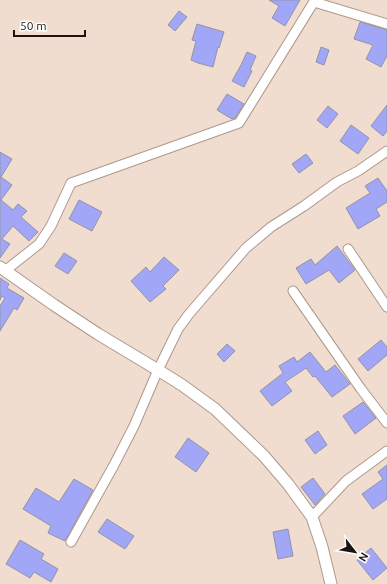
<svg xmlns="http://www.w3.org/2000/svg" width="387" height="584" viewBox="0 0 387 584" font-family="Ubuntu,sans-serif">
<rect width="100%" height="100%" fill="#f1dcd0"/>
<!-- building -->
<g fill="#a2a6f7" stroke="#9294a7">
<path d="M269,0h31l-15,26 -13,-8 7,-12z"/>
<path d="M179,11l8,6 -12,14 -7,-6z"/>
<path d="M360,22l27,8v26l-6,11 -15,-8 7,-14 -19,-6z"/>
<path d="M197,24l27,8 -5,16 -1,-1 -5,20 -15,-4 -7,-3 5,-19 -4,-1z"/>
<path d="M321,47l8,3 -5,15 -8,-3z"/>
<path d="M247,52l9,4 -6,14 2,1 -8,16 -12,-6 9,-16z"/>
<path d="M227,94l17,10 -9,14 -3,1 -15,-9z"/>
<path d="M387,105v26l-4,5 -12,-10z"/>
<path d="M328,106l10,8 -11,14 -10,-8z"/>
<path d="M351,125l18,13 -11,16 -18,-13z"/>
<path d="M0,152l12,7 -11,18 11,8 -11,15 12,10 5,-6 9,7 -6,6 17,15 -9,9 -16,-15 -11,13 8,5 -10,14z"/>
<path d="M306,154l7,9 -14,10 -7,-9z"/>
<path d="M378,178l9,13v11l-11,7 4,7 -22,13 -12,-21 24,-15 -5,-7z"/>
<path d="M79,200l23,12 -10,19 -23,-12z"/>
<path d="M337,246l18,24 -16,13 -10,-13 -23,14 -10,-16 15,-9 4,6z"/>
<path d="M64,253l13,8 -9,13 -13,-8z"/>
<path d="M164,257l15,13 -16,16 3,3 -16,13 -19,-21 15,-14 4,5z"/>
<path d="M0,278l9,6 -2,4 17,10 -7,12 -3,-2 -14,23v-25l5,-8 -3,-2 -2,4z"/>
<path d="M381,340l6,7v8l-19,16 -10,-12z"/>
<path d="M227,344l8,7 -11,11 -7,-8z"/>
<path d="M310,352l16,20 9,-7 15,19 -18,13 -17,-21 -2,1 -7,-9 -21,14 7,9 -20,15 -12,-15 23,-18 -4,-7 15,-9 3,5z"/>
<path d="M363,402l13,16 -21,16 -12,-18z"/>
<path d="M318,431l9,14 -12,9 -10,-14z"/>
<path d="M188,438l21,15 -13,19 -21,-15z"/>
<path d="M387,465v34l-14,10 -11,-15 21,-15 -5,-7z"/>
<path d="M313,478l12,16 -10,11 -14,-18z"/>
<path d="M74,479l19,11 -28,51 -17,-8 3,-7 -28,-17 13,-21 23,14z"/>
<path d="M107,519l27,17 -9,13 -27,-17z"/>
<path d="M288,529l5,27 -15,3 -5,-27z"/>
<path d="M20,540l24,14 -3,5 17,10 -7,13 -17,-10 -4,6 -24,-14z"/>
<path d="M371,548l16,20 -14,12 -16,-20z"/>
</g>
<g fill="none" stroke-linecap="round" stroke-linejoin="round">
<!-- minor casing -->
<g stroke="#ac998e" stroke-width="11">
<g id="minor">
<path d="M314,2l73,22"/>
<path d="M348,249l39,58"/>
<path d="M6,270l33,-26 12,-18 20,-43 168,-60 76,-123"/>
<path d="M293,291l68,98 26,34"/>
<path d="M312,517l34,-36 41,-30"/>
<path d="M71,542l43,-77 20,-39 24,-56 20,-41 11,-15 57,-66 25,-21 33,-21 33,-24 21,-11 29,-20"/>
</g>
</g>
<!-- tertiary casing -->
<g stroke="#ac998e" stroke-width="13">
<path id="tertiary" d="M0,267l54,38 44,29 60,36 24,15 33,24 49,47 24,28 24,33 10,30 9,37"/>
</g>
<!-- minor -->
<use href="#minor" stroke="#fff" stroke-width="9"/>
<!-- tertiary -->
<use href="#tertiary" stroke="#fff" stroke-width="11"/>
</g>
<!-- north arrow -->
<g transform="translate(355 552) rotate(121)" stroke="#ffffff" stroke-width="3" paint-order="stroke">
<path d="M0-3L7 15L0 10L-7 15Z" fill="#1b1410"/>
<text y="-6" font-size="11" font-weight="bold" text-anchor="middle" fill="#1b1410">N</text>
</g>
<!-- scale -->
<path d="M14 30v6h71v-6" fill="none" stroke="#1b1410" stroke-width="2"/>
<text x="20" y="30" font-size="12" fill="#1b1410" stroke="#ffffff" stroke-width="3" paint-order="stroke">50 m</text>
</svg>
